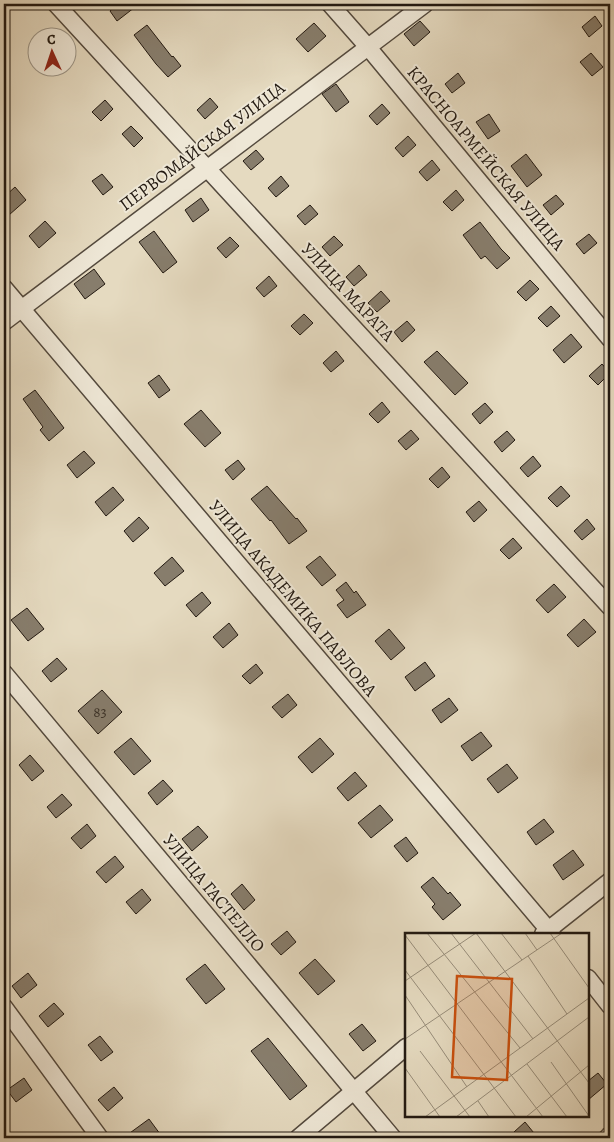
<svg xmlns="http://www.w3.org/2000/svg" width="614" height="1142" viewBox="0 0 614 1142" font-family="Alegreya,serif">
<rect width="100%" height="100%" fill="#e5dac0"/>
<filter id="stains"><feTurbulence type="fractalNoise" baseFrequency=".004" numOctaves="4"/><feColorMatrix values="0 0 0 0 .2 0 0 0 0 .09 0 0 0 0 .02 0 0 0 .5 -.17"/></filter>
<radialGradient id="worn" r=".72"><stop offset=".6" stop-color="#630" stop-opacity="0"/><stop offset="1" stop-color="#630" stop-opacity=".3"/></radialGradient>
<!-- building -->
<g fill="#877d6c" stroke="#221911">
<path d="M118,4h21l-22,17 -7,-10z"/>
<path d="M595,16l7,10 -13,11 -7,-10z"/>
<path d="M420,21l10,11 -16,14 -10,-12z"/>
<path d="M314,23l12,13 -18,16 -12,-13z"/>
<path d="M147,25l25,32 1,-1 8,10 -13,11 -12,-13 -22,-29z"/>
<path d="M591,53l12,14 -11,9 -12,-14z"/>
<path d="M458,73l7,10 -13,10 -7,-9z"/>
<path d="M336,84l13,18 -13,10 -14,-18z"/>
<path d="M210,98l8,9 -13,12 -8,-9z"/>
<path d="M105,100l8,9 -12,12 -9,-9z"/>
<path d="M382,104l8,9 -13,12 -8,-9z"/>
<path d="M489,114l11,17 -12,8 -12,-17z"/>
<path d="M131,126l12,12 -9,9 -12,-13z"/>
<path d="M408,136l8,9 -13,12 -8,-9z"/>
<path d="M256,150l8,9 -13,11 -8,-9z"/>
<path d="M526,154l16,21 -15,12 -16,-21z"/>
<path d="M432,160l8,10 -13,11 -8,-9z"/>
<path d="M102,174l11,13 -10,8 -11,-14z"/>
<path d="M281,176l8,10 -13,11 -8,-9z"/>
<path d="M15,187l11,13 -17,15 -5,-6v-12z"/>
<path d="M456,190l8,10 -12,11 -9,-9z"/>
<path d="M556,195l8,9 -13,11 -8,-10z"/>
<path d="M201,198l8,12 -16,12 -8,-12z"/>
<path d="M310,205l8,9 -13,11 -8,-9z"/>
<path d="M45,221l11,12 -17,15 -10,-12z"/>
<path d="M480,222l21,27 9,9 -13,11 -12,-13 -4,3 -18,-24z"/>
<path d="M154,231l23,31 -14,11 -24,-31z"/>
<path d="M589,234l8,9 -13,11 -8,-10z"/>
<path d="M334,236l9,9 -13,11 -8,-9z"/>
<path d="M230,237l9,9 -13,12 -9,-10z"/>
<path d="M359,265l8,10 -13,11 -8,-9z"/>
<path d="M94,269l11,15 -20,15 -11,-15z"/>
<path d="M269,276l8,10 -13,11 -8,-9z"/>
<path d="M530,280l9,9 -13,12 -9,-9z"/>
<path d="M381,291l9,10 -13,11 -9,-9z"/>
<path d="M551,306l9,10 -13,11 -9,-9z"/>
<path d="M304,314l9,9 -13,12 -9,-9z"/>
<path d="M407,321l8,9 -13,12 -8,-10z"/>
<path d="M571,334l11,13 -18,16 -11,-13z"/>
<path d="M336,351l8,10 -13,11 -8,-9z"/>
<path d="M437,351l31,32 -13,12 -31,-33z"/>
<path d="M602,364l8,9 -12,12 -9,-9z"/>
<path d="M159,375l11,15 -11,8 -11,-15z"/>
<path d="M35,390l29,38 -15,13 -9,-11 3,-3 -20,-28z"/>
<path d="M382,402l8,10 -12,11 -9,-9z"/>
<path d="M485,403l8,9 -13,12 -8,-10z"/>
<path d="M201,410l20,23 -16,14 -21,-23z"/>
<path d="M411,430l8,9 -13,11 -8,-9z"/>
<path d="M507,431l8,9 -13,12 -8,-10z"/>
<path d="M84,451l11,12 -18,15 -10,-13z"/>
<path d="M533,456l8,10 -13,11 -8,-9z"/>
<path d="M238,460l7,9 -12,11 -8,-10z"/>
<path d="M442,467l8,10 -12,11 -9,-9z"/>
<path d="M267,486l29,33 1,-1 10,13 -18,13 -18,-24 -1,1 -19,-22z"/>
<path d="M561,486l9,10 -13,11 -9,-9z"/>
<path d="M113,487l11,13 -18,16 -11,-14z"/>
<path d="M479,501l8,9 -13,12 -8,-10z"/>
<path d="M139,517l10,11 -16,14 -9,-11z"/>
<path d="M587,519l8,10 -13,11 -8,-9z"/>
<path d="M513,538l9,10 -13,11 -9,-9z"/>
<path d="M320,556l16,19 -14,11 -16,-19z"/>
<path d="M172,557l12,14 -19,15 -11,-13z"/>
<path d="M346,582l8,11 2,-2 10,14 -19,13 -10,-13 7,-5 -8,-10z"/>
<path d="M554,584l12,13 -18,16 -12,-13z"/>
<path d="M202,592l9,11 -15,14 -10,-12z"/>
<path d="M27,608l17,21 -16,12 -17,-21z"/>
<path d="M584,619l12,13 -18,15 -11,-12z"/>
<path d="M229,623l9,12 -15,13 -10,-11z"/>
<path d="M389,629l16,19 -14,12 -16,-19z"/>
<path d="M57,658l10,11 -16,13 -9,-11z"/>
<path d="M425,662l10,14 -20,15 -10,-14z"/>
<path d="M256,664l7,9 -13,11 -8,-8z"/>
<path d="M102,690l20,22 -24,22 -20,-23z"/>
<path d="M288,694l9,11 -15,13 -10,-11z"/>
<path d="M449,698l9,12 -17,13 -9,-13z"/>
<path d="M481,732l11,14 -20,15 -11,-15z"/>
<path d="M131,738l20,23 -17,14 -20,-23z"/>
<path d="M320,738l14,16 -22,19 -14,-16z"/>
<path d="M30,755l14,16 -12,10 -13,-16z"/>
<path d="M507,764l11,14 -20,15 -11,-14z"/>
<path d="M355,772l12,14 -19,15 -11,-13z"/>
<path d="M163,780l10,11 -16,14 -9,-12z"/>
<path d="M62,794l10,11 -16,13 -9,-11z"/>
<path d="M380,805l13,15 -22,18 -13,-15z"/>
<path d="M544,819l10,13 -18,13 -9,-13z"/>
<path d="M87,824l9,12 -15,13 -10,-11z"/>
<path d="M198,826l10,11 -16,14 -10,-12z"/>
<path d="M406,837l12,16 -11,9 -13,-16z"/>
<path d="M573,850l11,15 -21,15 -10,-15z"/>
<path d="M115,856l9,11 -18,16 -10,-11z"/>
<path d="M433,877l15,17 2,-2 11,13 -18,15 -11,-13 3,-3 -14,-17z"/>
<path d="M242,884l13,16 -11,10 -13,-16z"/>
<path d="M142,889l9,11 -15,14 -10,-12z"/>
<path d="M287,931l9,11 -15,13 -10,-11z"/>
<path d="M315,959l20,22 -17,14 -19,-22z"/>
<path d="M205,964l20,25 -19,15 -20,-25z"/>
<path d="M28,973l9,12 -16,13 -9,-12z"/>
<path d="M54,1003l10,11 -16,13 -9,-11z"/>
<path d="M362,1024l14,17 -13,10 -14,-17z"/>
<path d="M100,1036l13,16 -12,9 -13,-16z"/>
<path d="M268,1038l39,48 -17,14 -39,-49z"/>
<path d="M598,1073l9,11 -19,16v-19z"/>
<path d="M24,1078l8,12 -16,12 -9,-12z"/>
<path d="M114,1087l9,11 -15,13 -10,-11z"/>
<path d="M149,1119l14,19h-40z"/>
<path d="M525,1122l13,16h-19l-5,-6z"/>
</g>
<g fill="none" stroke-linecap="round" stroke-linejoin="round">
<!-- minor casing -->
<g stroke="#53493d" stroke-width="19">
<g id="minor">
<path d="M56,4l554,603"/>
<path d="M330,4l37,42 243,293"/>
<path d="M4,288l548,646"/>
<path d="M4,322l421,-318"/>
<path d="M4,673l389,465"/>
<path d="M543,934l67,-53"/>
<path d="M588,978l22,28"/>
<path d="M4,1007l96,131"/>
<path d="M298,1138l108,-91"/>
<path d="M607,1138l3,-3"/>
</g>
</g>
<!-- minor -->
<use href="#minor" stroke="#eee7d6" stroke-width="16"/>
</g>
<g text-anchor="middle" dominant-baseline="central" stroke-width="4" stroke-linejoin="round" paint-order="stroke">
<!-- number labels -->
<g font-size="15" fill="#3b3228">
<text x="100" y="712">83</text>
</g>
<!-- street labels -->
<g font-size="18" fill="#221911" stroke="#eee7d6">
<text transform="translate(202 146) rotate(-37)">ПЕРВОМАЙСКАЯ УЛИЦА</text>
<text transform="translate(486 158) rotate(50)">КРАСНОАРМЕЙСКАЯ УЛИЦА</text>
<text transform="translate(348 292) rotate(47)">УЛИЦА МАРАТА</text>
<text transform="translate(293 598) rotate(50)">УЛИЦА АКАДЕМИКА ПАВЛОВА</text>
<text transform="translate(214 893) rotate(50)">УЛИЦА ГАСТЕЛЛО</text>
</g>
</g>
<!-- overview -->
<g transform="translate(405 933)">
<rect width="184" height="184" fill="#e5dac0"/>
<path fill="none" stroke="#978d7a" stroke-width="1" d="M22,0l93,115M46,0l82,106M71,0l113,150M96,0l21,27M120,0l12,17M145,0l39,55M0,2l138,182M123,23l39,58M0,37l111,147M0,48l71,-48M0,62l62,92M0,106l157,-106M15,118l50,66M146,129l38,54M122,131l40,53M0,135l35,49M73,168l11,16M20,184l164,-119M51,184l133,-100M121,184l63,-52"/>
<path fill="#ca4f0d" fill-opacity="0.15" stroke="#ca4f0d" stroke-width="2.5" d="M52,43l55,3 -5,101 -55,-3z"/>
<rect width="184" height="184" fill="none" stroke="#221911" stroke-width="2.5"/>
</g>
<!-- margin -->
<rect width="614" height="1142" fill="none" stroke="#e5dac0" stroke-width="20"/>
<rect x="5" y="5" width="604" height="1132" fill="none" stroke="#221911" stroke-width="2.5"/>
<rect x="10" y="10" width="594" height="1122" fill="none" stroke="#221911"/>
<!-- north arrow -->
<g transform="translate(52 52) rotate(357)"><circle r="24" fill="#eee7d6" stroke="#9c9587"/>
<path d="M0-4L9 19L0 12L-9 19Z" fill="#8f2418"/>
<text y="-8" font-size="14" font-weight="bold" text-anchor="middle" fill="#221911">С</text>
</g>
<rect width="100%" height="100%" filter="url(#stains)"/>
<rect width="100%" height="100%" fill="url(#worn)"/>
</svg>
